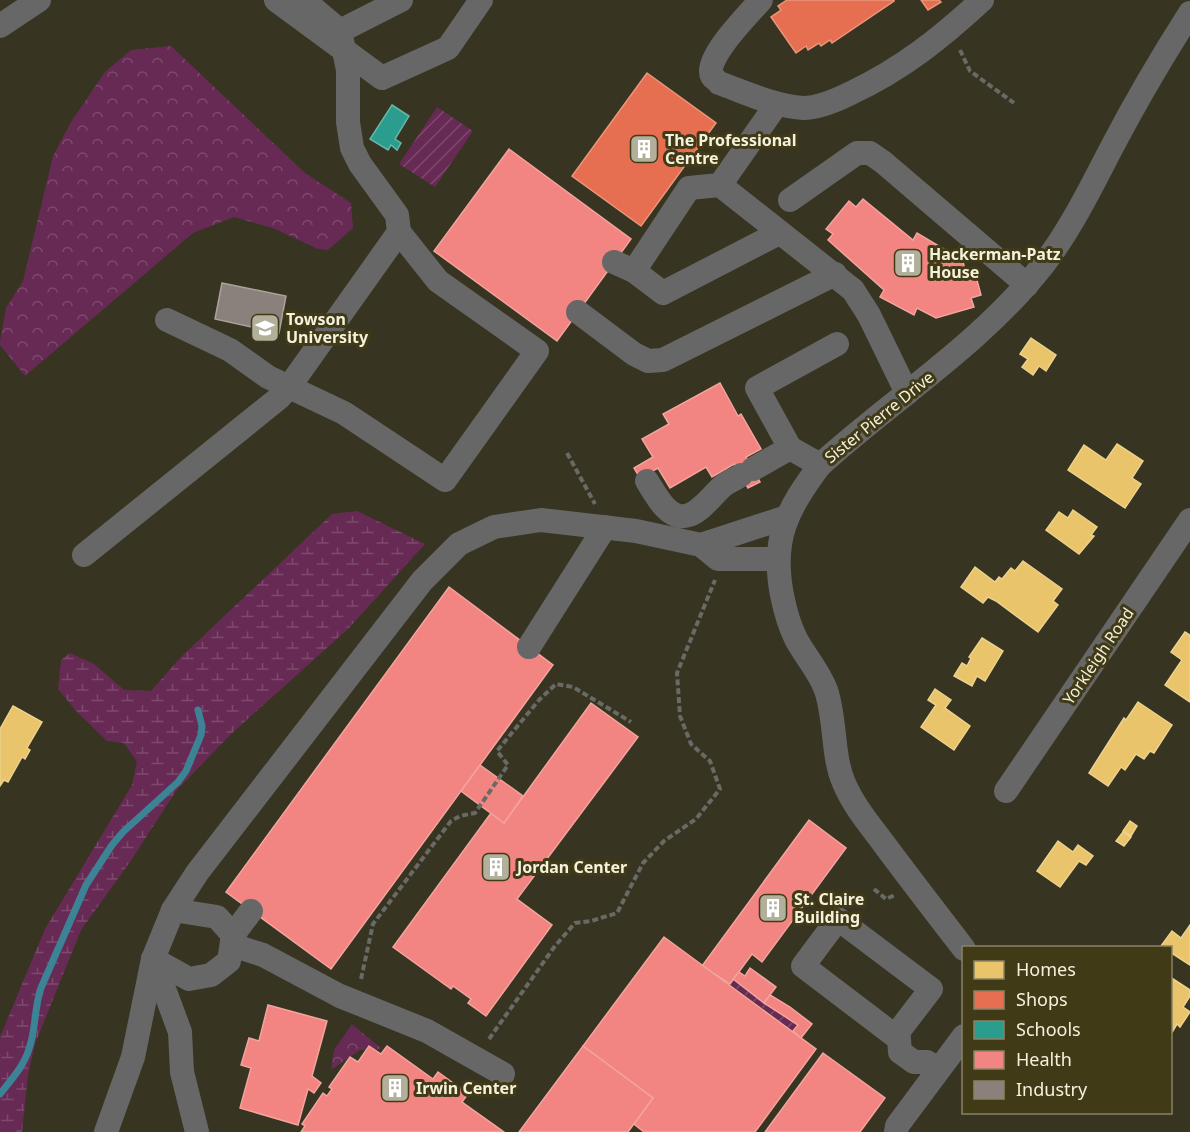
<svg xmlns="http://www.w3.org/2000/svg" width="1190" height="1132" viewBox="0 0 1190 1132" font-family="'Noto Sans',sans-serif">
<defs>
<pattern id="forest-crowns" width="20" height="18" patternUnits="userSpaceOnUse" patternTransform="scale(1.5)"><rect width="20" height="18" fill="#672a55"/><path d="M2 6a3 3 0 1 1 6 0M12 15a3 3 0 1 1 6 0" fill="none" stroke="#7d496d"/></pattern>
<pattern id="wetland-marsh" width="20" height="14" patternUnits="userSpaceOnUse" patternTransform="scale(1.5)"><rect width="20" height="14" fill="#672a55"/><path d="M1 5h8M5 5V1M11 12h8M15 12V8" fill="none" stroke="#7d496d"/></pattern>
<pattern id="garden-furrows" width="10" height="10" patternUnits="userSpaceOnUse" patternTransform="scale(1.5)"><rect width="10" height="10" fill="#672a55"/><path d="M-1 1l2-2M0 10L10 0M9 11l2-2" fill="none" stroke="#7d496d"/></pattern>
</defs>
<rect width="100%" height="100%" fill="#373421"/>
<!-- forest -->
<g fill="url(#forest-crowns)">
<path d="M171,46l134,127 46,30 2,25 -25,22 -10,-1 -45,-21 -39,-11 -41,16 -168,143 -25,-31v-4l6,-33 17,-27 30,-125 18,-34 34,-50 26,-22z"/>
<path d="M352,1024l30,25 -22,1 -29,20 3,-20z"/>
</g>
<!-- wetland -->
<path fill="url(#wetland-marsh)" d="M357,511l68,33 -76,84 -119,107 -54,56 -46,71 -49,68 -46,114 -7,31 -6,57h-22v-95l45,-108 87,-144 5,-23 -13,-19 -17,-2 -30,-29 -19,-23 3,-29 9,-7 24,11 30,26 27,1 29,-33 152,-144z"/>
<!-- garden -->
<g fill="url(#garden-furrows)">
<path d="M437,107l36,24 -38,56 -36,-23z"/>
<path d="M733,979l39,30 26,16 -5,6 -63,-47z"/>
</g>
<!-- homes -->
<g fill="#e9c46a" stroke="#ecd28c" stroke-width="1.5">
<path d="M1031,338l25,17 -10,16 -7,-5 -6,9 -11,-8 6,-8 -8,-5z"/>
<path d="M1117,444l26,17 -11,17 9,6 -16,24 -57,-38 16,-25 22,15z"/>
<path d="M1073,510l24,17 -6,8 3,1 -15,18 -33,-24 13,-18 9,6z"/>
<path d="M1023,561l39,28 -9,12 5,4 -20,27 -42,-31 -8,-4 -5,6 -22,-16 14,-20 20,15 4,-5 3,2 9,-11 4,3z"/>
<path d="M1185,632l5,3v67l-25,-17 17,-25 -11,-8z"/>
<path d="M982,638l21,13 -18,30 -8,-5 -5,10 -18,-10 8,-13 5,3 4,-8 -2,-1z"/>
<path d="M935,689l16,11 -6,8 25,18 -16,24 -33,-23 15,-22 -8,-5z"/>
<path d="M1138,702l34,23 -18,28 -4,-2 -6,8 -8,-5 -11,16 -4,-3 -13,19 -19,-13 35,-55 2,2z"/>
<path d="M13,706l29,16 -15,26 3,2 -5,9 -3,-2 -14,25 -4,-2 -4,6v-57z"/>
<path d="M1130,821l7,5 -6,10 -8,-5z"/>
<path d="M1123,832l8,5 -7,9 -8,-5z"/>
<path d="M1058,841l15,11 5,-7 15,11 -7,9 -7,-4 -19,26 -23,-16z"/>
<path d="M1190,925v40l-20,-13v-4l-9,-2 11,-15 9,7z"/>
<path d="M1170,977l20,13v6l-7,11 7,5 -10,15 -3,-3 -6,10z"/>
</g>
<!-- shops -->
<g fill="#e76f51" stroke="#eb967b" stroke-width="1.5">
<path d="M787,0h107v1l-62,42 -2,-3 -9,6 -2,-3 -11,7 -2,-4 -10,7 -25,-36 10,-7 -3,-4z"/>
<path d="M921,0h18l2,2 -13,8z"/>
<path d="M647,73l69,50 -75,103 -69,-50z"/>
</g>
<!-- schools -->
<path fill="#2a9d8f" stroke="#67b6a6" stroke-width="1.5" d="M392,105l17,11 -14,23 6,4 -4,7 -6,-5 -3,5 -18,-11z"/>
<!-- health -->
<g fill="#f28482" stroke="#f3a59d" stroke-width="1.5">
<path d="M509,149l122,90 -74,102 -123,-90z"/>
<path d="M863,199l50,41 4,-7 32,19 -3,5 15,-4 4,17 9,-1 7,26 -10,3 3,9 -38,11 -19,-10 -3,7 -34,-18 4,-7 -56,-50 5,-6 -7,-5 23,-28 7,6z"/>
<path d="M720,383l18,33 3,-2 20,35 -15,8 14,25 -12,6 -14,-24 -22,13 -6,-10 -36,21 -12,-20 -18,10 -6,-10 19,-11 -11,-18 27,-15 -6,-10z"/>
<path d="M449,587l104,78 -222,304 -105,-77z"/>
<path d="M591,703l47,34 -121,162 35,26 -66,91 -18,-13 3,-4 -18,-13 -2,3 -58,-42 98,-134 13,10z"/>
<path d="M480,765l43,31 -19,27 -43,-32z"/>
<path d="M809,820l37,28 -84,114 -10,-8 -22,30 -28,-18z"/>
<path d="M664,937l152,112 -61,83h-111l-10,-8 19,-26 -70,-52z"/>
<path d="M750,968l26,19 -12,16 -31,-24 6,-7 6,4z"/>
<path d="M770,995l20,12 22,17 -11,14 -8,-7 5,-6 -34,-22z"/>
<path d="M268,1005l59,16 -15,55 9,7 -7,10 -6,-4 -10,36 -58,-17 11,-40 -10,-3 8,-27 10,3z"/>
<path d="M369,1046l12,8 6,-8 46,33 5,-7 30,22 -6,8 42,30h-203l4,-6 -3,-2 21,-31 4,3 5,-7 -3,-2 21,-30 8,5z"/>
<path d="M583,1046l70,52 -25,34h-109z"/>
<path d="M823,1053l62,45 -25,34h-95z"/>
</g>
<!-- industry -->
<path fill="#8a817c" stroke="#aaa399" stroke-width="1.5" d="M222,283l64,13 -7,37 -64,-14z"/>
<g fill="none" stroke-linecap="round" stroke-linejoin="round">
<!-- stream -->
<path stroke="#3c8395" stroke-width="7" d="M0,1094c11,-14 24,-28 29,-45 7,-19 5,-41 12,-61l45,-103 26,-40 11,-13 55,-50 8,-11 15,-36 1,-9 -4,-16"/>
<!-- path -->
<g stroke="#696965" stroke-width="4" stroke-dasharray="6 3" stroke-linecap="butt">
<path d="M960,50l10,21 44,32"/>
<path d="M567,453l28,51"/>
<path d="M874,889l12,10 9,-4"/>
<path d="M361,979l12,-55 78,-103 9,-5 15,-3 33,-48 -11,-14 42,-51 17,-16 17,3 58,35"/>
<path d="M489,1039l66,-93 20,-23 16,-2 26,-8 26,-50 21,-22 32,-22 24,-30 -10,-28 -19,-17 -11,-28 -3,-43 38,-93"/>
</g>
<!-- minor -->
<g stroke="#676768" stroke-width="24">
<path d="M276,0l106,78 66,-30 33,-48"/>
<path d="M761,0c-11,13 -58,59 -49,76 2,3 5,4 7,7 28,10 54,23 84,25 16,0 34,-8 48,-15 51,-24 90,-55 131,-93"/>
<path d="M0,26l39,-26"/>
<path d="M340,31l61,-31"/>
<path d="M776,105l-56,80 -31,3 -55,83 29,22 116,-60"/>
<path d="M720,185l133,105 16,25 38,78"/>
<path d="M790,200l67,-47h13l13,9 144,123"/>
<path d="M614,262l20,9"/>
<path d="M578,312l56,42 14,7 15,-1 172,-86"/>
<path d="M167,320l63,30 38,27 76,36 101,67 92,-129 -99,-70 -39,-49"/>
<path d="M820,465l-30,-17 -33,-60 80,-44"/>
<path d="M753,469l37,-21"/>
<path d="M647,481c5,8 10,17 16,24 25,29 44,-6 61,-20 5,-4 12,-6 17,-10"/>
<path d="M701,545l86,-28"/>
<path d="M84,555l195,-157 10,-11 110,-155 -2,-17 -37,-51 -8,-16 -4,-26v-52l-8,-39 -27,-23 -6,-8"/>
<path d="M529,647l76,-120"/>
<path d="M1006,791l184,-271"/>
<path d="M233,935l18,-24"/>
<path d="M232,945l31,10 77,41 87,35 76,43"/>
<path d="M964,949c-27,-35 -54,-70 -80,-105 -14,-19 -31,-39 -40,-61 -12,-27 -8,-63 -18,-93 -7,-19 -21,-34 -30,-51 -7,-14 -11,-29 -14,-44 -11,-57 5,-85 38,-130 74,-67 160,-120 223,-200 28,-36 48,-78 69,-118 24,-46 50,-90 78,-134"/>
<path d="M153,959l36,20 22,-4 18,-14 4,-26 -16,-18 -44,-7"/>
<path d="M153,959l27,73 2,40 15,60"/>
<path d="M895,1036l-92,-70 35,-47 93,70 -36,47 4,3 1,13 14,10h13l11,8"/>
<path d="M106,1132l27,-75 20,-98 20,-49 24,-37 225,-292 37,-37 35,-17 47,-7 95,11 65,14 17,14h60"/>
<path d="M896,1132l1,-6 67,-90"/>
</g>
</g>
<!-- icons -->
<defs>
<g id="building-square" transform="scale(1.5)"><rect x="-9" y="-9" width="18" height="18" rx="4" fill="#b2af9b" stroke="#413a17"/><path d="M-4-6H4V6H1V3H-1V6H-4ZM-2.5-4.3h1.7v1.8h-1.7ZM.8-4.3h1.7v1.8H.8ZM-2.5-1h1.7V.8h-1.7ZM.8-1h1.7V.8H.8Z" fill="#fff"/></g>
<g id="university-square" transform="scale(1.5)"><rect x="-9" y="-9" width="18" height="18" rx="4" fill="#b2af9b" stroke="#413a17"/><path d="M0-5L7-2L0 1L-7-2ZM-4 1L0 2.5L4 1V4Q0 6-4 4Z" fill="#fff"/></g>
</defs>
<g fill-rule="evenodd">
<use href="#building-square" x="644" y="149"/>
<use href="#building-square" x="908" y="263"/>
<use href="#university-square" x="265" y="328"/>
<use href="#building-square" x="496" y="867"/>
<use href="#building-square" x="773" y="908"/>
<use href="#building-square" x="395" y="1088"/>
</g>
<g text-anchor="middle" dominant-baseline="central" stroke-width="6" stroke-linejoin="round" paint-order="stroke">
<!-- poi labels -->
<g font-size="16" font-weight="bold" fill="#f4f1dd" stroke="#413a17" text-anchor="start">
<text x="665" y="140">The Professional<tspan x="665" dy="18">Centre</tspan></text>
<text x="929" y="254">Hackerman-Patz<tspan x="929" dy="18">House</tspan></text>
<text x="286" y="319">Towson<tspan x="286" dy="18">University</tspan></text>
<text x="517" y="867">Jordan Center</text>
<text x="794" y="899">St. Claire<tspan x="794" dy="18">Building</tspan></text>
<text x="416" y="1088">Irwin Center</text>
</g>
<!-- street labels -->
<g font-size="16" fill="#f4f1dd" stroke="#413a17">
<text transform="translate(879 417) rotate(-39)">Sister Pierre Drive</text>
<text transform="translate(1098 656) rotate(-56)">Yorkleigh Road</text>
</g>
</g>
<!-- legend -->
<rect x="962" y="946" width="210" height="168" fill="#413a17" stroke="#898366" stroke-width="1.5"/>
<rect x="974" y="961" width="30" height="18" fill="#e9c46a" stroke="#898366" stroke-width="1.5"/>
<text x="1016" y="976" font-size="18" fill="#f4f1dd">Homes</text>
<rect x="974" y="991" width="30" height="18" fill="#e76f51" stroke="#898366" stroke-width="1.5"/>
<text x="1016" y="1006" font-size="18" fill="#f4f1dd">Shops</text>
<rect x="974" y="1021" width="30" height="18" fill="#2a9d8f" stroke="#898366" stroke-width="1.5"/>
<text x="1016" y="1036" font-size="18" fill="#f4f1dd">Schools</text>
<rect x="974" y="1051" width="30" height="18" fill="#f28482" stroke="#898366" stroke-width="1.5"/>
<text x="1016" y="1066" font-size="18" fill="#f4f1dd">Health</text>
<rect x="974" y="1081" width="30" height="18" fill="#8a817c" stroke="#898366" stroke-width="1.5"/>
<text x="1016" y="1096" font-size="18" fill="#f4f1dd">Industry</text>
</svg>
